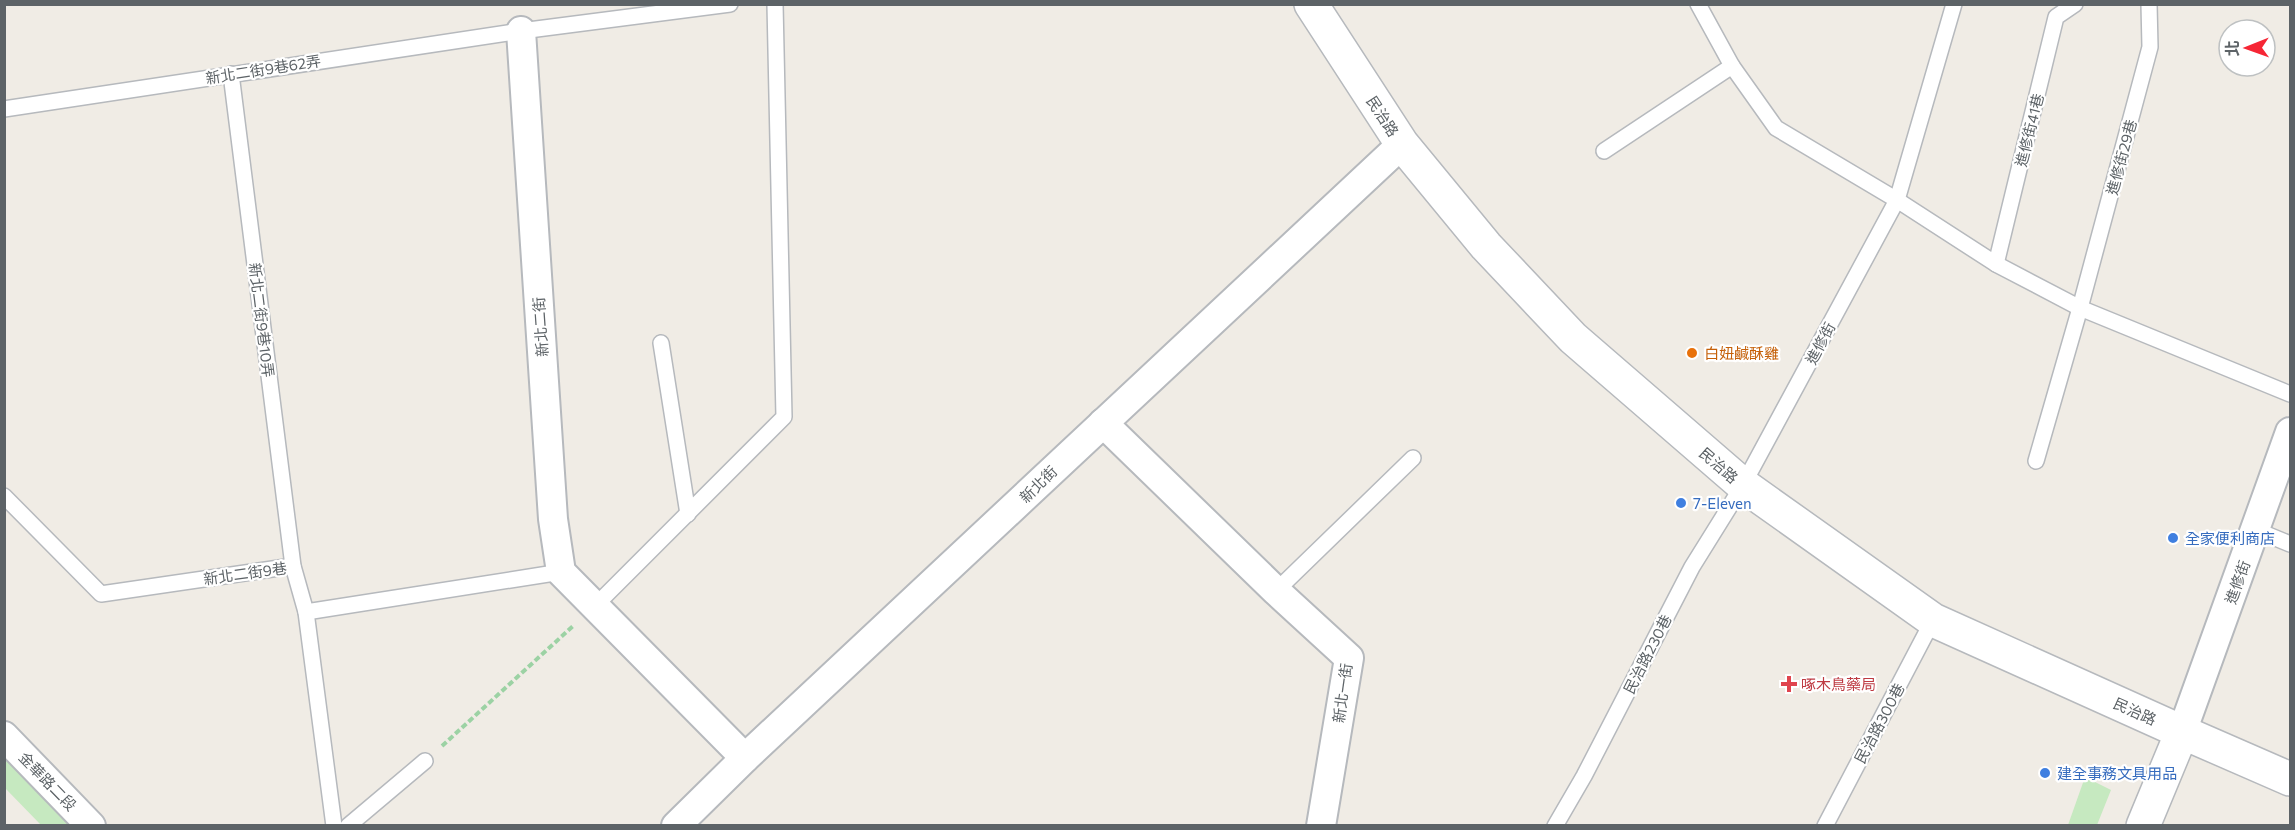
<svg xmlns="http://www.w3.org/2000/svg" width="2295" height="830" viewBox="0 0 2295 830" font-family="Commissioner,'Noto Sans TC',sans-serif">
<rect width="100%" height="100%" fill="#f0ece5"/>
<!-- green -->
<g fill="#c6e9c0">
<path d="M4,749l75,76h-38l-36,-37z"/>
<path d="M2085,777l26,13 -14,35h-29z"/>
</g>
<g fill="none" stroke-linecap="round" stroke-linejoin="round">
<!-- service casing -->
<g stroke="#b6b9bd" stroke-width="18">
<g id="service">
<path d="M1698,4l34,62 44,62 121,72 99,64 84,44 210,86"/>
<path d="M231,74l62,492 13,46 255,-40"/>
<path d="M4,109l517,-78 209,-27"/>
<path d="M1604,151l128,-85"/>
<path d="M1996,264l60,-247 19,-13"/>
<path d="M661,343l27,171"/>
<path d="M2036,461l44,-153 70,-261 -1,-43"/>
<path d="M4,496l97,98 192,-28"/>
<path d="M2256,530l34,14"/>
<path d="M1276,591l137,-133"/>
<path d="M594,607l190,-190 -9,-413"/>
<path d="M306,612l28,214"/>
<path d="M348,826l77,-65"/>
<path d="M1555,826l29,-50 108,-209 51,-82 154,-285 57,-196"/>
<path d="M1825,826l108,-206"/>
</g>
</g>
<!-- minor casing -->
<g stroke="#b6b9bd" stroke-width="32">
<g id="minor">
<path d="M521,31l32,488 8,53 184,186"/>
<path d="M1103,423l173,168 73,67 -28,168"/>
<path d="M2182,732l108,-300"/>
<path d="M4,736l87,90"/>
<path d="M676,826l69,-68 657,-614"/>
</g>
</g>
<!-- tertiary casing -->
<g stroke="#b6b9bd" stroke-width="36">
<g id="tertiary">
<path d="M1311,4l91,140 84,102 87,92 170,147 190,135 249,112 108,47"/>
<path d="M2143,826l39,-94"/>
</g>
</g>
<!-- path -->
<path stroke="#9cd2a4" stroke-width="4" stroke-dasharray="6 3" stroke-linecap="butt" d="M442,746l131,-120"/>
<!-- service -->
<use href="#service" stroke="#fff" stroke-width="15"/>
<!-- minor -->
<use href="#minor" stroke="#fff" stroke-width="28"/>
<!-- tertiary -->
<use href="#tertiary" stroke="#fff" stroke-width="33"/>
</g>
<!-- markers -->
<circle fill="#e8710a" stroke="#fff" stroke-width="2" cx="1692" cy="353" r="6"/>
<g fill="#3f7fe0" stroke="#fff" stroke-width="2">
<circle cx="1681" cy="503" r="6"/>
<circle cx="2173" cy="538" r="6"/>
<circle cx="2045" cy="773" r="6"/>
</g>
<path fill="#e0444e" stroke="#fff" stroke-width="2" d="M1786 675h6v6h6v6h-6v6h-6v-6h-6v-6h6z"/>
<g text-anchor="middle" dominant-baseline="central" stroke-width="4.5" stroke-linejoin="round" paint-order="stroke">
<!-- street labels -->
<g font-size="15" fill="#5d6367" stroke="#fff">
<text transform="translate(263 69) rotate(-9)">新北二街9巷62弄</text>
<text transform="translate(1383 116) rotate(57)">民治路</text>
<text transform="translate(2029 130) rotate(-76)">進修街41巷</text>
<text transform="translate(2121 157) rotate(-75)">進修街29巷</text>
<text transform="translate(262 320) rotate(83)">新北二街9巷10弄</text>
<text transform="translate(540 327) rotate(-94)">新北二街</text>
<text transform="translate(1820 343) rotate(-62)">進修街</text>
<text transform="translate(1719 465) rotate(41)">民治路</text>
<text transform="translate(1038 484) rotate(-44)">新北街</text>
<text transform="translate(245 573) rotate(-8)">新北二街9巷</text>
<text transform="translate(2237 582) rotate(-70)">進修街</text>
<text transform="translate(1647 654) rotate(-63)">民治路230巷</text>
<text transform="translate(1342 693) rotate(-82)">新北一街</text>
<text transform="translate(2135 711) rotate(24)">民治路</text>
<text transform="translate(1879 723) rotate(-62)">民治路300巷</text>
<text transform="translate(48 781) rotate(46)">金華路二段</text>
</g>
<!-- food labels -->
<g font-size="15" fill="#c56008" stroke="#fff" text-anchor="start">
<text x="1704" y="353">白妞鹹酥雞</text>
</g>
<!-- shop labels -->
<g font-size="15" fill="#366cbe" stroke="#fff" text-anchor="start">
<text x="1693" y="503">7-Eleven</text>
<text x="2185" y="538">全家便利商店</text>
<text x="2057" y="773">建全事務文具用品</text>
</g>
<!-- health labels -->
<g font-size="15" fill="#be3a42" stroke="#fff" text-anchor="start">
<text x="1801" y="684">啄木鳥藥局</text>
</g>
</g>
<!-- border -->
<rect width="2295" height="830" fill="none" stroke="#5d6367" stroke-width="12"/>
<!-- north arrow -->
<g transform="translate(2247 48) rotate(269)"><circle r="28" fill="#ffffff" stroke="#bec1c2" stroke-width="1.5"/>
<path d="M0-4.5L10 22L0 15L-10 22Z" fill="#f62635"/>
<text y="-9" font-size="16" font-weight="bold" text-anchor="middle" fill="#5d6367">北</text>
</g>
</svg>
